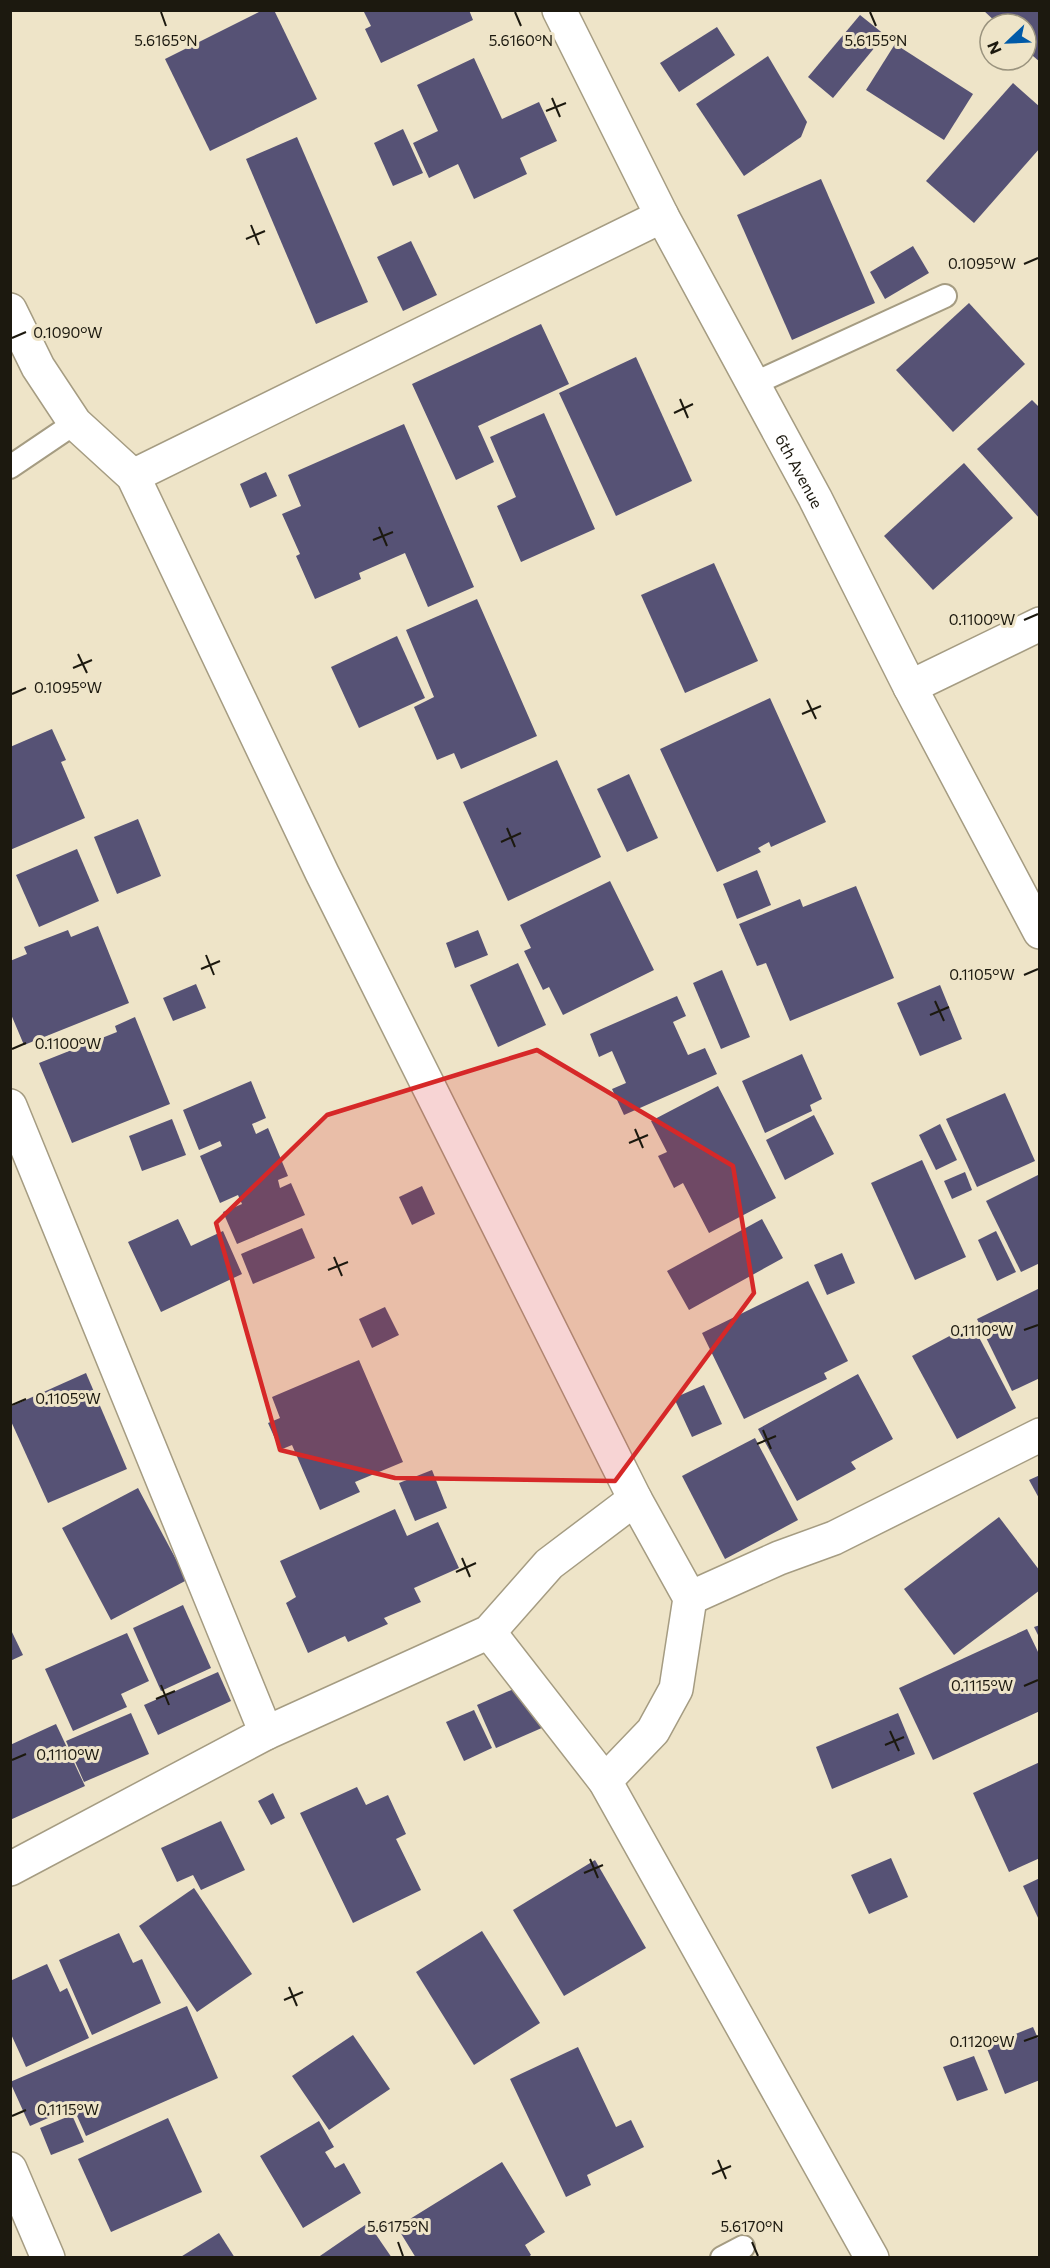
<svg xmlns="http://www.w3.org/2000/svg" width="1050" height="2268" viewBox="0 0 1050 2268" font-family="Commissioner,sans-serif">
<rect width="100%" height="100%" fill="#eee4c8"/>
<!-- building -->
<g fill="#565275">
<path d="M263,10h11l43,89 -107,52 -45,-92z"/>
<path d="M363,10h106l4,10 -92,43 -16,-34 6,-3z"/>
<path d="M983,10h57v52l-14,-12v-26h-28z"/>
<path d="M860,15l25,20 -52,63 -25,-21z"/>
<path d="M717,27l18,28 -56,37 -19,-29z"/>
<path d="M895,44l78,50 -29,46 -78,-50z"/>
<path d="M768,56l39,66 -6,15 -57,39 -48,-72z"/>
<path d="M474,58l28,61 37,-17 18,39 -37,17 7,16 -53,25 -16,-35 -29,14 -16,-35 25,-12 -21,-46z"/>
<path d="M1013,83l27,24v41l-66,75 -48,-42z"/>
<path d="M403,129l20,44 -30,13 -19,-43z"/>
<path d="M297,137l71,165 -52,22 -70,-165z"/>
<path d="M821,179l54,124 -83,37 -55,-125z"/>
<path d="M411,241l26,54 -34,16 -26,-54z"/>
<path d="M913,246l16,27 -44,26 -15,-27z"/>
<path d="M969,303l56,61 -72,68 -57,-62z"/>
<path d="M541,324l28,60 -91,42 16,36 -38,18 -44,-96z"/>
<path d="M636,357l56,124 -76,35 -57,-123z"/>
<path d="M1032,400l8,8v111l-63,-70z"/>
<path d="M544,413l51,116 -74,33 -24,-56 19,-9 -26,-60z"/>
<path d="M404,424l70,163 -46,20 -23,-54 -46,20 2,6 -46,20 -19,-43 4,-2 -18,-40 19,-8 -13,-31z"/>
<path d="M964,463l49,55 -80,72 -49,-54z"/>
<path d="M266,472l11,24 -27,12 -10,-24z"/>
<path d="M714,563l44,98 -73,32 -44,-98z"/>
<path d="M477,599l60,137 -76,33 -7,-16 -17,7 -23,-53 20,-10 -28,-67z"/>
<path d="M397,636l28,62 -66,30 -28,-61z"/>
<path d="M770,698l56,124 -55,25 -2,-5 -11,6 3,4 -44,20 -57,-123z"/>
<path d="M52,729l14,31 -5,2 24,56 -75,32v-103z"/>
<path d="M557,760l44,97 -93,44 -45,-99z"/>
<path d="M629,774l29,64 -31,14 -30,-63z"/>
<path d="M138,819l23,57 -44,18 -23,-57z"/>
<path d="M77,849l22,52 -60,26 -23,-52z"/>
<path d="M757,870l14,35 -34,14 -14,-35z"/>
<path d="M610,881l44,89 -91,45 -14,-28 -6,3 -19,-39 7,-3 -11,-23z"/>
<path d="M856,886l38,92 -104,43 -24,-58 -9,3 -18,-42 61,-25 3,8z"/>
<path d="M98,926l31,77 -105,42 -14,-33v-51l17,-7 -3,-7 44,-17 3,7z"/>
<path d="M478,930l10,25 -33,13 -9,-25z"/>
<path d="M518,963l28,62 -48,22 -28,-62z"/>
<path d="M722,970l28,67 -29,12 -28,-66z"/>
<path d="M196,984l10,24 -33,13 -10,-23z"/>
<path d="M940,985l22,54 -42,17 -23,-53z"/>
<path d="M677,996l9,20 -13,6 15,33 17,-7 12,26 -93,41 -12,-26 14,-6 -14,-32 -13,6 -9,-23z"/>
<path d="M135,1017l35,87 -98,39 -33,-80 78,-31 -2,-6z"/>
<path d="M802,1054l20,45 -12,6 2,6 -47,22 -23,-52z"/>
<path d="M251,1081l15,37 -14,6 4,10 12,-6 20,48 -10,4 2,8 11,-5 14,32 -68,29 -14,-32 19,-8 -4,-9 -18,8 -20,-47 22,-10 -2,-5 -21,9 -16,-40z"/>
<path d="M718,1086l58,112 -67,35 -26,-50 -9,5 -16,-32 9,-4 -16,-31z"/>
<path d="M1005,1093l30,68 -58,26 -31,-68z"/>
<path d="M814,1115l20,39 -49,26 -19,-40z"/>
<path d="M172,1119l14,36 -44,16 -13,-35z"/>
<path d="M940,1124l17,36 -21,10 -17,-35z"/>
<path d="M922,1160l44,97 -51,23 -44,-97z"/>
<path d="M965,1172l7,18 -20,9 -8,-18z"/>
<path d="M1040,1174v89l-19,9 -35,-71z"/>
<path d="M422,1186l13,28 -23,11 -13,-28z"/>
<path d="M178,1219l13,27 32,-15 19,43 -81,38 -33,-70z"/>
<path d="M762,1219l21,39 -94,52 -22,-39z"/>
<path d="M302,1228l13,30 -62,26 -12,-30z"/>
<path d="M996,1231l20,41 -19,9 -19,-41z"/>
<path d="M842,1253l13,30 -28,12 -13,-30z"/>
<path d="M808,1281l40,80 -24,12 3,6 -83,40 -42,-86z"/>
<path d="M1040,1288v90l-28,13 -35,-72z"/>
<path d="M385,1307l14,28 -27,13 -13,-29z"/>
<path d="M972,1324l44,84 -59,31 -45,-83z"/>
<path d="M359,1360l44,102 -48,20 5,10 -40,18 -28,-65 -12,5 -12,-27 12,-5 -8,-21z"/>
<path d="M86,1373l41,96 -79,34 -38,-84v-12z"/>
<path d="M858,1374l35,65 -42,23 5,7 -59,32 -39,-72z"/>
<path d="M704,1385l18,39 -30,13 -18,-39z"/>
<path d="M755,1438l43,82 -73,39 -43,-83z"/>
<path d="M432,1470l15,38 -32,13 -16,-38z"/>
<path d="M1040,1475v25l-11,-20z"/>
<path d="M138,1488l49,92 -76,40 -49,-92z"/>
<path d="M395,1509l12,27 31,-14 21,46 -45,20 7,14 -37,16 4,6 -40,18 -3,-6 -37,17 -22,-50 10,-6 -16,-36z"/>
<path d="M999,1517l41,54v19l-86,65 -50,-66z"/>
<path d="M183,1605l28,63 -50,23 -28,-63z"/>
<path d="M1040,1625v14l-6,-12z"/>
<path d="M10,1628l13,27 -13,6z"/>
<path d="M1027,1629l13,27v55l-107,49 -34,-72z"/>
<path d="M127,1633l22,48 -28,13 6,13 -54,24 -28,-62z"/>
<path d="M218,1672l13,29 -73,34 -14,-30z"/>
<path d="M525,1684l19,43 -48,21 -19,-43z"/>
<path d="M474,1710l18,38 -28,13 -18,-39z"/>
<path d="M131,1713l18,41 -65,28 -18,-41z"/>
<path d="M898,1713l17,41 -83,35 -16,-42z"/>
<path d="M56,1724l29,62 -75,34v-75z"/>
<path d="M1040,1762v96l-31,14 -36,-79z"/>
<path d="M357,1787l9,18 22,-10 18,39 -10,5 25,51 -68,33 -53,-110z"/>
<path d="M273,1793l12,25 -14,7 -13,-24z"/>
<path d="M221,1821l24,49 -44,20 -8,-15 -16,7 -16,-34z"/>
<path d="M891,1858l17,39 -39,17 -18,-39z"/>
<path d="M595,1860l51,88 -82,48 -51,-86z"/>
<path d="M1040,1878v44l-17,-36z"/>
<path d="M194,1888l58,86 -55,38 -58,-86z"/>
<path d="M482,1931l58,92 -66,42 -58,-93z"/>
<path d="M119,1933l14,30 9,-4 19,44 -69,32 -33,-75z"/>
<path d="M47,1964l13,28 7,-4 22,50 -63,29 -16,-35v-51z"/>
<path d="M187,2006l31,72 -132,58 -13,-29 -43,19 -20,-44z"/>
<path d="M1033,2027l7,16v37l-35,14 -19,-48z"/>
<path d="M353,2035l37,54 -61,41 -37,-54z"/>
<path d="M578,2047l38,80 15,-7 13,27 -57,28 4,10 -25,12 -56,-118z"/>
<path d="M974,2056l14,34 -31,11 -14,-34z"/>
<path d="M72,2115l12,27 -33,13 -11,-27z"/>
<path d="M168,2118l34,74 -91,40 -33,-73z"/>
<path d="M319,2121l15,26 -9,5 10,16 9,-5 17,30 -58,35 -43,-72z"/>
<path d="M502,2162l43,70 -20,13 6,10 -4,3h-111l-19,-31z"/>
<path d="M368,2223l24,35h-75z"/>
<path d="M219,2233l16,25h-56z"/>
</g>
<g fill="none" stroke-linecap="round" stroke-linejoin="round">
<!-- lane casing -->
<g stroke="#a59c82" stroke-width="26">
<g id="lane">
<path d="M753,384l192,-88"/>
<path d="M10,467l65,-44"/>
<path d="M722,2258l21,-11"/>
</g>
</g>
<!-- street casing -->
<g stroke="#a59c82" stroke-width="36">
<g id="street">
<path id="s1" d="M559,10l103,206 153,282 95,189 130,245"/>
<path d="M10,310l28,57 37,56 58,53 189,397 313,626 55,99 -14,91 -23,42 -48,50"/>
<path d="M133,476l529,-260"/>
<path d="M910,687l130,-63"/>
<path d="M10,1106l256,627"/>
<path d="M690,1598l89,-40 55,-20 206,-103"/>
<path d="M489,1632l116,149 267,477"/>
<path d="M10,1869l256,-136 223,-101 60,-68 86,-65"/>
<path d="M10,2169l38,89"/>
</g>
</g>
<!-- lane -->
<use href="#lane" stroke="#fff" stroke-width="22"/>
<!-- street -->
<use href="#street" stroke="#fff" stroke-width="33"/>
</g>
<!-- marked area -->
<path fill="#d62828" fill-opacity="0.2" stroke="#d62828" stroke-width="4.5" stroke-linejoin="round" d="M537,1050l196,116 21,127 -139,188 -220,-3 -115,-28 -64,-227 111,-108z"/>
<!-- ticks -->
<path fill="none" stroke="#1c190f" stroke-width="2" d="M161,12l5,14M515,12l6,14M870,12l6,14M552,98l8,19M546,111l20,-8M251,225l8,20M246,239l19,-8M1024,264l14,-6M12,338l14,-6M680,399l8,19M674,413l19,-9M379,527l8,19M373,540l20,-8M1024,620l14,-6M78,654l9,19M73,668l19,-8M12,694l14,-6M807,700l9,19M802,714l19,-8M507,828l8,19M501,842l20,-9M206,955l8,20M201,969l19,-8M1024,975l14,-6M935,1001l9,20M930,1015l19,-8M12,1049l14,-6M635,1129l8,19M629,1143l19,-8M334,1257l8,19M328,1270l20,-8M1024,1330l14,-5M12,1405l14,-6M763,1430l8,19M757,1444l19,-8M462,1558l8,19M456,1572l20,-9M161,1685l8,20M1024,1686l14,-6M156,1699l19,-8M890,1731l9,20M885,1745l19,-8M12,1760l14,-6M590,1859l8,19M584,1873l19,-8M289,1987l8,19M284,2000l19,-8M1024,2041l14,-5M12,2116l14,-6M718,2160l8,19M712,2174l19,-8M398,2242l5,14M752,2242l6,14"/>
<g text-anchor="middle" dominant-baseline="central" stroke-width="6" stroke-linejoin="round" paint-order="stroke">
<!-- street labels -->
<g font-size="16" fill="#1c190f" stroke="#eee4c8">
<text stroke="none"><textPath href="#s1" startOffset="520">6th Avenue</textPath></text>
</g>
</g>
<g font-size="15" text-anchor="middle" fill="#1c190f" stroke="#eee4c8" stroke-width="6" stroke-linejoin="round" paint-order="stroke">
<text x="166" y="46">5.6165°N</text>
<text x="521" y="46">5.6160°N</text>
<text x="876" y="46">5.6155°N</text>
<text x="982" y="269">0.1095°W</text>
<text x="68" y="338">0.1090°W</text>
<text x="982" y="625">0.1100°W</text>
<text x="68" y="693">0.1095°W</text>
<text x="982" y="980">0.1105°W</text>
<text x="68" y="1049">0.1100°W</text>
<text x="982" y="1336">0.1110°W</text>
<text x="68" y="1404">0.1105°W</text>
<text x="982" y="1691">0.1115°W</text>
<text x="68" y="1760">0.1110°W</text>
<text x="982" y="2047">0.1120°W</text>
<text x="68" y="2115">0.1115°W</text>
<text x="398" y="2232">5.6175°N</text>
<text x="752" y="2232">5.6170°N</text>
</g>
<!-- border -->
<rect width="1050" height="2268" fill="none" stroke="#1c190f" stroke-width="24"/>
<!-- north arrow -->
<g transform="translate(1008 42) rotate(247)"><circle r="28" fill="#eee4c8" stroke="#9a937e" stroke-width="1.5"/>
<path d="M0-4.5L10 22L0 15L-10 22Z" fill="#005aa8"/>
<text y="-9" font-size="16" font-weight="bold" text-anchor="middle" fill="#1c190f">N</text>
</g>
</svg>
